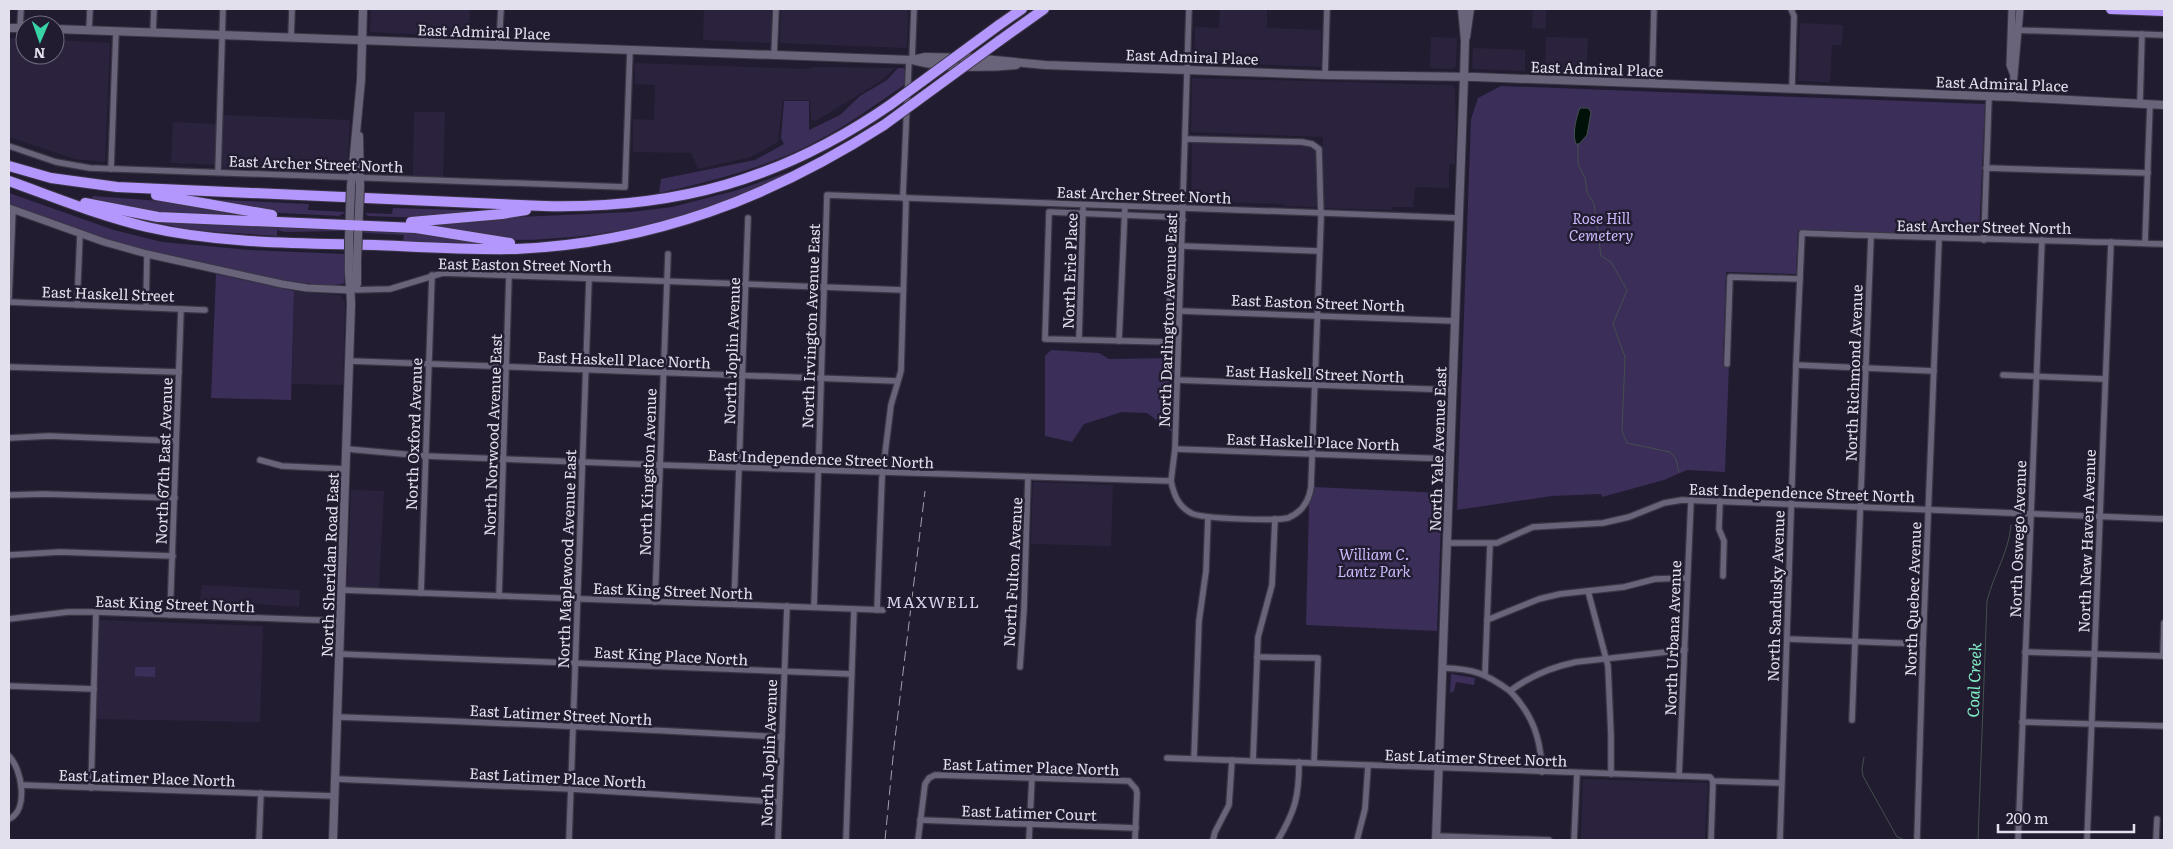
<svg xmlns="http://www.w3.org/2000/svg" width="2173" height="849" viewBox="0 0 2173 849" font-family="Literata,serif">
<rect width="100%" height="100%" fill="#221c30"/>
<!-- built -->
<g fill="#2b233d">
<path d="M371,9h99l-1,28 -99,-5z"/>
<path d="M704,9h68l-1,34 -68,-3z"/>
<path d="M781,9h127l-1,39 -127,-5z"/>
<path d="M1220,9h47v19l54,2v37l-127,-5 1,-35 24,1z"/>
<path d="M1533,9h13v20l-14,-1z"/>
<path d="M1800,23l43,2 -1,20h-10l-2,37 -32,-1z"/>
<path d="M1431,37l26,1 -1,28 -4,3 -22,-1z"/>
<path d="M1546,37l42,1 -2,35 -41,-1z"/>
<path d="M9,38l16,1v16h30v-15l55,3 -5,119 -30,-3 -66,-22z"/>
<path d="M1473,48l52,2v21l-51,-2 -2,-2z"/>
<path d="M635,63l171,6 8,-2 81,1 -14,13 -65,40 -5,-1 -1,-20h-27l-5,42 -27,15 -53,12 -7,-16 -58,-1v-33l21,1 1,-35 -20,-1z"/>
<path d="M1192,78l261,7 2,5 1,41 -1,33h-6v24l-34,-1 -2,20h-21v3l-68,-2 -3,-12 2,-59 -132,-5z"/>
<path d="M414,112h31l-2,65h-30z"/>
<path d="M223,115l127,5 -3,51 -3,3 -117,-4 -5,-4z"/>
<path d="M173,122l44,2 -1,41 -45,-2z"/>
<path d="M1192,143l110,3 14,4 1,3 -1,54 -32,-1v-2l-93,-3z"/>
<path d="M294,291l46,4 5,8 -2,82 -51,-1z"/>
<path d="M1033,482l80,3 -2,61 -80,-2z"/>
<path d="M351,490l33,1 -5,97 -32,-1z"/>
<path d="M202,585l98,5 -1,17 -99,-7z"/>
<path d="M100,620l163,6 -3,96 -164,-3z"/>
<path d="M1583,779l125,4 -3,57h-124z"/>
</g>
<!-- green -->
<g fill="#3b2e59">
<path d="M898,68h6c3,5 2,13 -1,18 -27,18 -55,39 -84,54 -50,27 -105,41 -160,53l2,-14 94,-19 29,-16 -3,-6 3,-37h25v29l31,-15 20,-19 27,-16z"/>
<path d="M1501,86l484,18 -6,132 -181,-6 -2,44 -70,-2 -3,92 6,1 -4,107 -38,-2 -23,10 -62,17 -1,-3 -49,2 -95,14 14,-391 7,-21z"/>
<path d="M805,166c-80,39 -158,66 -246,72 -17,1 -34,3 -50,1 -28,-2 -57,-10 -86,-14l74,-7 134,-6 41,-5 66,-17z"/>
<path d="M9,193l105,37 48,12 88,8 95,4 -1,29c-18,12 -194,-31 -224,-40 -38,-10 -74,-26 -111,-39z"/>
<path d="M93,196l94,7 72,14c-48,-1 -125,2 -167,-19z"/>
<path d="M199,199l110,5 -1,6 38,2 -7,4 -77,-4z"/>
<path d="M393,208l97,3 -60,7 -62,-2 -3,-3 27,1z"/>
<path d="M114,212l224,17 5,2 -58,1 -8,-2v6l-88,-6z"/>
<path d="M365,230l57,2 65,12 -84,-3 1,-6 -40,-2z"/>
<path d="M216,274l78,17 -3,109 -80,-2z"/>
<path d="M1051,350l48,3 10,6 65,-1 -2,74 -25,-19 -25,-1 -38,12 -12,18 -27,-6v-80z"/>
<path d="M1314,487l128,6 -5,138 -131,-6 3,-120z"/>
<path d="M135,667h20v10l-20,-1z"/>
<path d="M1451,674l24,4 -1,7 -18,-3 -2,9 -4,2z"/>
</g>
<!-- water -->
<path fill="#00110a" stroke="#444f4e" d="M1580,108h8l3,4 -4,23 -8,9h-3c-4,-9 0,-27 4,-36z"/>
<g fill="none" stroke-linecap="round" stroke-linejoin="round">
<!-- stream -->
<g stroke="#444f4e" stroke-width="1">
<path d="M1578,144v20l7,14 2,14 7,12 7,52 10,6 16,28 -14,34 12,33 -3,74 5,12 43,9 6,7 3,13"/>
<path d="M1864,757l-2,12 1,7 34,61 8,3"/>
<path d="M1978,840l9,-239c7,-28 22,-49 24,-76"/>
</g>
<!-- minor casing -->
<g stroke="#3b3646" stroke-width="8">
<g id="minor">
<path d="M1791,9l3,7 -2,73"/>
<path d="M20,28l1,-19"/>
<path d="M2015,30l149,5"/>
<path d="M89,31l1,-22"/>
<path d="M153,33l1,-24"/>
<path d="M291,38l1,-29"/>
<path d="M499,45l2,-36"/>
<path d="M774,55l2,-46"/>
<path d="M912,60l2,-51"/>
<path d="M1325,75l2,-66"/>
<path d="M1652,84l2,-75"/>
<path d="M2140,104l2,-70"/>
<path d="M9,146l47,16 34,6 535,19 5,-137"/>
<path d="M1986,168l162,5"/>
<path d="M111,169l5,-138"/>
<path d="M218,172l5,-163"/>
<path d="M1172,217l-3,125 -124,-3 4,-127 123,5 11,3"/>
<path d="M1984,240l5,-144"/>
<path d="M2145,243l5,-139"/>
<path d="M1182,246l137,5"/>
<path d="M351,290l39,-1 53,-16 460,17"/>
<path d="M9,298l4,-88"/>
<path d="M9,302l196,8"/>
<path d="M77,305l3,-71"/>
<path d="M146,307l1,-53"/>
<path d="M1180,311l276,10"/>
<path d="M1079,339l4,-130"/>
<path d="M1119,341l6,-135"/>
<path d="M350,361l547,20"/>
<path d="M1727,364l3,-87 70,2"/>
<path d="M1796,365l138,6"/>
<path d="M9,367l170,5"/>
<path d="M2003,375l102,4"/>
<path d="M1177,380l276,10"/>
<path d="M9,438l40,-2 127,5"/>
<path d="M347,449l78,7 235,9 511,16"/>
<path d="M1175,449l275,10"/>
<path d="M260,460l22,6 64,3"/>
<path d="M1171,481c3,14 7,25 20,32 10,6 84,8 97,5 14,-6 21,-16 23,-31l10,-268 -2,-70 -7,-5 -10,-2 -116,-3"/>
<path d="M1171,481l4,-32 14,-440"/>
<path d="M9,495l35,-1 131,4"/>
<path d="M1720,501l-1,28 5,12 -1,35"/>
<path d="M1447,543h50l36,-16 70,-4 26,-6 35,-14 18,-3 482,19"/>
<path d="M9,555l51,-3 113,4"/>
<path d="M342,590l541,20"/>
<path d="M1588,591l20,75 3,70v38"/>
<path d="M421,593l11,-318"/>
<path d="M499,596l10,-321"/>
<path d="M655,602l13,-348"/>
<path d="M734,604l14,-386"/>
<path d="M814,607l13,-412 632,23"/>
<path d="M877,610l5,-132 9,-73 10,-34 5,-169 -3,-8 6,-134"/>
<path d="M170,615l11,-306"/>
<path d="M9,619l59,-7h28l245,9"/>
<path d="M1487,620l52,-21 21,-5 64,-7 31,-8 32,-1"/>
<path d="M1787,639l136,5"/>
<path d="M2025,652l139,4"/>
<path d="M340,654l511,20"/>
<path d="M2163,656l1,-33"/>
<path d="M1257,657l61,1 -4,105"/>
<path d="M1020,667l4,-58 4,-131"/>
<path d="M1443,668c31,1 42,5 67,23 20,-15 42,-24 66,-29l109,-12"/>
<path d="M1485,674l5,-130"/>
<path d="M9,686l85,3"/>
<path d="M1510,691c23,24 31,48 32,81"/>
<path d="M338,717c148,5 296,12 444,20"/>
<path d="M1852,720l19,-484"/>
<path d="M2022,722l142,4"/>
<path d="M9,756c13,13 20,54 0,63"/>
<path d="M1167,758l543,19 3,4 68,2"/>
<path d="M1194,758l5,-137 7,-50 2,-54"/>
<path d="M1253,761l5,-124 14,-52 3,-66"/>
<path d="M1679,776l12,-276"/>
<path d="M336,779l235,10 208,13"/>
<path d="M21,785l314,11"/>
<path d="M91,788l5,-176"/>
<path d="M920,820l216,8"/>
<path d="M1436,836l113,4"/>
<path d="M259,840l2,-47"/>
<path d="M569,840l20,-561"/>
<path d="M778,840l9,-234"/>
<path d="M846,840l8,-231"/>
<path d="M918,840l7,-56 4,-6 6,-3 194,6 7,8 1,4 -2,47"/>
<path d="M1029,840l3,-63"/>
<path d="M1213,840l2,-8 14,-27 3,-45"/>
<path d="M1278,840c17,-29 21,-43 21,-78"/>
<path d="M1357,840l8,-31 3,-43"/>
<path d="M1574,840l3,-67"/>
<path d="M1711,840l2,-59"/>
<path d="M1780,840l16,-475 6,-132c121,5 242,7 362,11"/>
<path d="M1917,840l6,-196 16,-405"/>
<path d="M2018,840l24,-600"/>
<path d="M2087,840l24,-598"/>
<path d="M2156,840l1,-21"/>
</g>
</g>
<!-- tertiary casing -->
<g stroke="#3b3646" stroke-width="9">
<g id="tertiary">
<path d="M2012,9l-2,56 3,8"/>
<path d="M2012,97l8,-88"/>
<path d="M9,208l95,34 43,12 135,30 25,4 44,2"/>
</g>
</g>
<!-- secondary casing -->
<g stroke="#3b3646" stroke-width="10">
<g id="secondary">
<path d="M9,28h16"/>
<path d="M55,29l857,31c27,8 75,8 104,5"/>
<path d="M1466,37l4,-28"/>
<path d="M912,60l13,-3 48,1 72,7 282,10 148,2 537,20 152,8"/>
<path d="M359,136l1,51"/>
<path d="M351,186l10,-106 2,-71"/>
<path d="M358,236l1,-25"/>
<path d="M349,239l1,-29"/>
<path d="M351,290l6,-6v-24"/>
<path d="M333,840l18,-535c0,-16 -3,-29 -2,-45"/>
<path d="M1436,840l28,-763 1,-36 -3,-32"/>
</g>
</g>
<!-- motorway casing -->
<g stroke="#3b3646" stroke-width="12">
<g id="motorway">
<path d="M2111,9l53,2"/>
<path d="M999,25l23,-16"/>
<path d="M999,41l45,-32"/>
<path d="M9,166l42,12 66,9 427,19c132,3 237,-26 346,-101"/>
<path d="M9,181c45,16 91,35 138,46 74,17 152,16 228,18 47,2 94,5 141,4 137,-6 254,-51 368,-124"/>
<path d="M156,195l116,20"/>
<path d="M85,203l73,14 258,11 94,15"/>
<path d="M411,222l91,-8 24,-4"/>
</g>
</g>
<!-- minor -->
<use href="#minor" stroke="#6a647b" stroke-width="5.5"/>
<!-- tertiary -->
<use href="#tertiary" stroke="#6a647b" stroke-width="7"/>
<!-- secondary -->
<use href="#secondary" stroke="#6a647b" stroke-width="8"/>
<!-- motorway -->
<use href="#motorway" stroke="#b497fc" stroke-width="10"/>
<!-- rail -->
<path stroke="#a39fae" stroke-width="1" stroke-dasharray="10 5" stroke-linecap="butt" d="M885,840l9,-93 31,-256"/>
<!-- secondary-bridge casing -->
<g stroke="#3b3646" stroke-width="10" stroke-linecap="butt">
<g id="secondary-bridge">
<path d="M350,210l1,-24"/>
<path d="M359,211l1,-24"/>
<path d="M349,260v-21"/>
<path d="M357,260l1,-24"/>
</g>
</g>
<!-- motorway-bridge casing -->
<g stroke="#3b3646" stroke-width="12" stroke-linecap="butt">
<g id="motorway-bridge">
<path d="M890,105l109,-80"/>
<path d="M884,125l115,-84"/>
</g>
</g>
<!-- secondary-bridge -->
<use href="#secondary-bridge" stroke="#6a647b" stroke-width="8"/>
<!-- motorway-bridge -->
<use href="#motorway-bridge" stroke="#b497fc" stroke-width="10"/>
</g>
<g text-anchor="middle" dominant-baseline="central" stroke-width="5" stroke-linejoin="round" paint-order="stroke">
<!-- street labels -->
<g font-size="15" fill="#e3e0ed" stroke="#221c30">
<text transform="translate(484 31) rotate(2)">East Admiral Place</text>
<text transform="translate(1192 56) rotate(2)">East Admiral Place</text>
<text transform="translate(1597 68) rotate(2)">East Admiral Place</text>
<text transform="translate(2002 83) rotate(2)">East Admiral Place</text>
<text transform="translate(316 163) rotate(2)">East Archer Street North</text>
<text transform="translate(1144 194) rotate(2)">East Archer Street North</text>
<text transform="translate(1984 226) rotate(1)">East Archer Street North</text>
<text transform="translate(525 264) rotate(1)">East Easton Street North</text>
<text transform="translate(1069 271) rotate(-88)">North Erie Place</text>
<text transform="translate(108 293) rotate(2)">East Haskell Street</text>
<text transform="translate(1318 302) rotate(2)">East Easton Street North</text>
<text transform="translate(1167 320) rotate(-88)">North Darlington Avenue East</text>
<text transform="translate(810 326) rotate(-88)">North Irvington Avenue East</text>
<text transform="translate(731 351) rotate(-88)">North Joplin Avenue</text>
<text transform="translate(624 359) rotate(2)">East Haskell Place North</text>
<text transform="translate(1315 373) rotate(2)">East Haskell Street North</text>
<text transform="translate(1853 373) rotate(-88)">North Richmond Avenue</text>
<text transform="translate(413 434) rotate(-88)">North Oxford Avenue</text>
<text transform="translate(492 435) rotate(-88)">North Norwood Avenue East</text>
<text transform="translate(1313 441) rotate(2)">East Haskell Place North</text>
<text transform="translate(1437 449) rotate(-88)">North Yale Avenue East</text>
<text transform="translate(821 458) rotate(2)">East Independence Street North</text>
<text transform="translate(163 461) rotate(-88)">North 67th East Avenue</text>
<text transform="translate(647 472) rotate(-88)">North Kingston Avenue</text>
<text transform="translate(1802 492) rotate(2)">East Independence Street North</text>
<text transform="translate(2017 539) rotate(-88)">North Oswego Avenue</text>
<text transform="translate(2086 541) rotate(-88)">North New Haven Avenue</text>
<text transform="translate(566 559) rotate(-88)">North Maplewood Avenue East</text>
<text transform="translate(329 565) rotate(-88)">North Sheridan Road East</text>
<text transform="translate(1012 572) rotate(-87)">North Fulton Avenue</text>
<text transform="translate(673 590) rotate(2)">East King Street North</text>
<text transform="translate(1775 596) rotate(-88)">North Sandusky Avenue</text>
<text transform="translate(1912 599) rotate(-88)">North Quebec Avenue</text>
<text transform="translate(175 603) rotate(2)">East King Street North</text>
<text transform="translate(1672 638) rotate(-88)">North Urbana Avenue</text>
<text transform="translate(671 655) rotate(3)">East King Place North</text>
<text transform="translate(561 714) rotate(3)">East Latimer Street North</text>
<text transform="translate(768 753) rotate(-88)">North Joplin Avenue</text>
<text transform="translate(1476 757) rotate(2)">East Latimer Street North</text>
<text transform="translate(1031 766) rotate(2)">East Latimer Place North</text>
<text transform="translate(147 777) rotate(2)">East Latimer Place North</text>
<text transform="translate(558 777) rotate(3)">East Latimer Place North</text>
<text transform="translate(1029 812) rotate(2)">East Latimer Court</text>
</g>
<!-- park labels -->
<g font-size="15" font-style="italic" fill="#c9b8fa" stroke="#221c30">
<text x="1601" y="217">Rose Hill<tspan x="1601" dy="17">Cemetery</tspan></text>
<text x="1374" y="553">William C.<tspan x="1374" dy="17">Lantz Park</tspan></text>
</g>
<!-- neighbourhood labels -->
<g font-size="16" letter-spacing="1" fill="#d7d1eb" stroke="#221c30">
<text x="933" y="601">MAXWELL</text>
</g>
<!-- water labels -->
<g font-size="16" font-style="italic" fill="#80edc5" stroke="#221c30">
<text transform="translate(1973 680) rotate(-88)">Coal Creek</text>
</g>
</g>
<!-- border -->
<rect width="2173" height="849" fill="none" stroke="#e3e0ed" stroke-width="20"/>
<!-- north arrow -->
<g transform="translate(40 40) rotate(182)"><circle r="24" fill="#221c30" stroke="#6f6a7c"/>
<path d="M0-4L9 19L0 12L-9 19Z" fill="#38d4a6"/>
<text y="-8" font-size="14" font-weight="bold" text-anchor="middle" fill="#e3e0ed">N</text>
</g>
<!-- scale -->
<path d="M1998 824v8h136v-8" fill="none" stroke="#e3e0ed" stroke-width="2.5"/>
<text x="2006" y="824" font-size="15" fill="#e3e0ed" stroke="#221c30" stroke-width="4" paint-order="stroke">200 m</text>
</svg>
